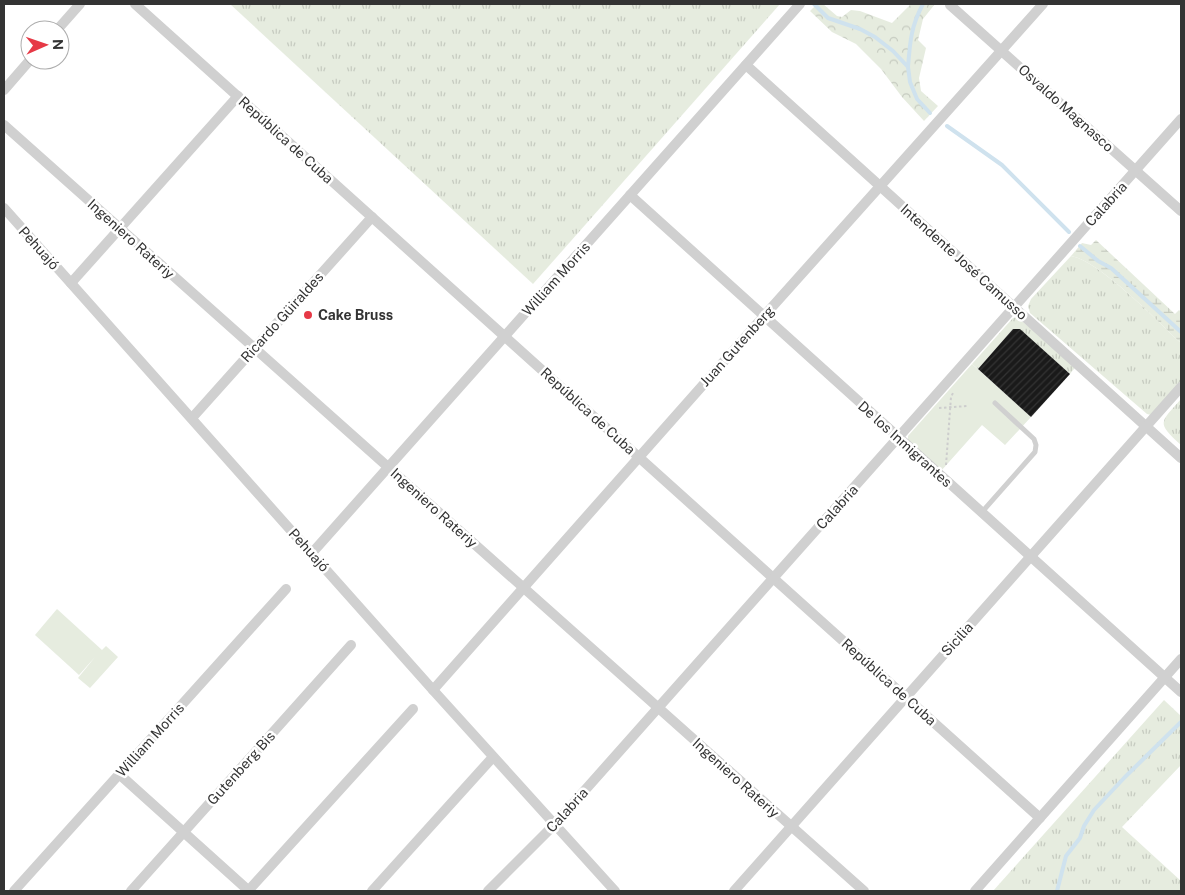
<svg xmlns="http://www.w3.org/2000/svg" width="1185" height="895" viewBox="0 0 1185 895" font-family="'Public Sans',sans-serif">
<defs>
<pattern id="grass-tufts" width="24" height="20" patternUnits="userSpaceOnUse" patternTransform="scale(1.25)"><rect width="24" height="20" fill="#e6ecdf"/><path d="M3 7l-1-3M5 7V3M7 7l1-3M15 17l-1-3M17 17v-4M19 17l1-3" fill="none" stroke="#c6cbc0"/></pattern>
<pattern id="forest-crowns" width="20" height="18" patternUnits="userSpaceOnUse" patternTransform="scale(1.25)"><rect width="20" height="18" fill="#e6ecdf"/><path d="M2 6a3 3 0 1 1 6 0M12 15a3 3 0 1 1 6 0" fill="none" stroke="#c6cbc0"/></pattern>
<pattern id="wetland-marsh" width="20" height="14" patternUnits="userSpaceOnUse" patternTransform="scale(1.25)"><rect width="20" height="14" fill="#e6ecdf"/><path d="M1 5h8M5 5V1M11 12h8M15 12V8" fill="none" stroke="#c6cbc0"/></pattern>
<pattern id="building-hatch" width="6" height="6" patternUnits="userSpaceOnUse" patternTransform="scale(1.25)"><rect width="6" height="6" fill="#1a1a1a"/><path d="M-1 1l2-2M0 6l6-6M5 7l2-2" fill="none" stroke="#333"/></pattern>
</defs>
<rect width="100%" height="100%" fill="#fff"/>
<!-- grass -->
<g fill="url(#grass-tufts)">
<path d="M230,4h550l-247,280z"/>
<path d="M1071,256c29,5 86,65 110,87v38l-30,34 -4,-1 -117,-101 -2,-7 3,-7z"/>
<path d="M1017,317l59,49 -6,8 -51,-45h-6l-35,40 -6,-5 41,-46z"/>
<path d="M1181,399v46c-25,-23 -21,-22 0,-46z"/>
<path d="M1164,700l17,16v49l-59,62 59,54v10h-188z"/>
</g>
<!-- forest -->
<path fill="url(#forest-crowns)" d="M817,4h6l14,12 5,1 9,-7 9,1 32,12 19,-19h24l-12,15 -5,21 8,8 -7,30 2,13 17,15 -14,15 -22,-24 -21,-28 -25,-25 -24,-12 -22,-21z"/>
<!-- wetland -->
<path fill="url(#wetland-marsh)" d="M1096,240l79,74 4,-4 2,2v31c-24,-22 -81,-82 -110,-87l11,-13 9,2z"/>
<!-- park -->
<g fill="#e6ecdf">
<path d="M972,364l59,53 -26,28 -23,-20 -41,46 -33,-30v-5z"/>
<path d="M57,609l45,41 4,-4 12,11 -28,31 -12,-10 17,-21 -16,18 -44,-40z"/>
</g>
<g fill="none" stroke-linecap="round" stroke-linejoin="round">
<!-- stream -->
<g stroke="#cfe2ee" stroke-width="4">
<path d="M814,4l14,14 32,11 15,8 18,14 15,16 2,15 7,17 13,14"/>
<path d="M908,67c2,-25 3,-41 15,-63"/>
<path d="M947,126l55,39 67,67"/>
<path d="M1080,246l18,15 13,7 70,64"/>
<path d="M1057,891l9,-35 14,-18 4,-12 10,-16 31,-33 56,-55"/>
</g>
</g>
<!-- building -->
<path fill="url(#building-hatch)" d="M1013,329h7l50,45 -39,43 -53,-48z"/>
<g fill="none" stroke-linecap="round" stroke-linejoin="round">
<!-- path -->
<g stroke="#cdcdcd" stroke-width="2" stroke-dasharray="2.5 2.5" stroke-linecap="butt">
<path d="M939,408l28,-2"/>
<path d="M946,465l5,-68 2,-4"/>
</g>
<!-- service -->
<path stroke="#d0d0d0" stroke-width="5" d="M982,512l53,-60 1,-7 -2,-6 -39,-36"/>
<!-- minor -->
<g stroke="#d0d0d0" stroke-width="10">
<path d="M135,4l905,814"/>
<path d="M950,5l231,206"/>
<path d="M57,30l23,-26"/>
<path d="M746,65l435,393"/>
<path d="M4,90l26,-30"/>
<path d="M4,125l860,766"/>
<path d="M630,195l551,497"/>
<path d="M4,208l429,482 182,201"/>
<path d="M71,283l167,-187"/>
<path d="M192,418l180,-201"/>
<path d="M312,553l488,-549"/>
<path d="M433,690l331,-374 279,-312"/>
<path d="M119,774l130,117"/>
<path d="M14,891l272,-302"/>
<path d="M131,891l220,-246"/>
<path d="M248,891l165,-182"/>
<path d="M372,891l121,-134"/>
<path d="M488,891l66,-66 627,-706"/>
<path d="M734,891l447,-504"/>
<path d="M975,891l206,-232"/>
</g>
</g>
<!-- markers -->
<circle fill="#e63946" stroke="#fff" stroke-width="2" cx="308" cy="315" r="5"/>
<g text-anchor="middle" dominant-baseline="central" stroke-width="5" stroke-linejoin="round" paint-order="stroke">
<!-- street labels -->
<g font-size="14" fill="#333" stroke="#fff">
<text transform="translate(1066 108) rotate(42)">Osvaldo Magnasco</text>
<text transform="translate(286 140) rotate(42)">República de Cuba</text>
<text transform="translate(1106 204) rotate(-48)">Calabria</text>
<text transform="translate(131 239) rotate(42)">Ingeniero Rateriy</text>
<text transform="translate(39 248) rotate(48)">Pehuajó</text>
<text transform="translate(964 262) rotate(42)">Intendente José Camusso</text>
<text transform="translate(556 279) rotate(-48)">William Morris</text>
<text transform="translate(282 317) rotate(-48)">Ricardo Güiraldes</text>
<text transform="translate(737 346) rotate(-48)">Juan Gutenberg</text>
<text transform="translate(588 411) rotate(42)">República de Cuba</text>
<text transform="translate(905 444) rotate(42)">De los Inmigrantes</text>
<text transform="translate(837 507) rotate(-48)">Calabria</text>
<text transform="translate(434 508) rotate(42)">Ingeniero Rateriy</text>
<text transform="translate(309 550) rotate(48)">Pehuajó</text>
<text transform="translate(957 639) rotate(-48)">Sicilia</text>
<text transform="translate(889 682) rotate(42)">República de Cuba</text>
<text transform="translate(150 740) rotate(-48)">William Morris</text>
<text transform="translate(241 768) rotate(-48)">Gutenberg Bis</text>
<text transform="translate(736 778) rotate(42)">Ingeniero Rateriy</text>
<text transform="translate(567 810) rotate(-48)">Calabria</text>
</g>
<!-- poi labels -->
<g font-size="14" font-weight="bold" fill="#333" stroke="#fff" text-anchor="start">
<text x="318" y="315">Cake Bruss</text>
</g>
</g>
<!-- border -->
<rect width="1185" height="895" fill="none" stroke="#333333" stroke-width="10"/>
<!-- north arrow -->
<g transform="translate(45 45) rotate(88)"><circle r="24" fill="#ffffff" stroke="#adadad"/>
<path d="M0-4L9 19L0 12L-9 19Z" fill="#e63946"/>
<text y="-8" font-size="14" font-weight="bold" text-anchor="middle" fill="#333333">N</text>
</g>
</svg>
